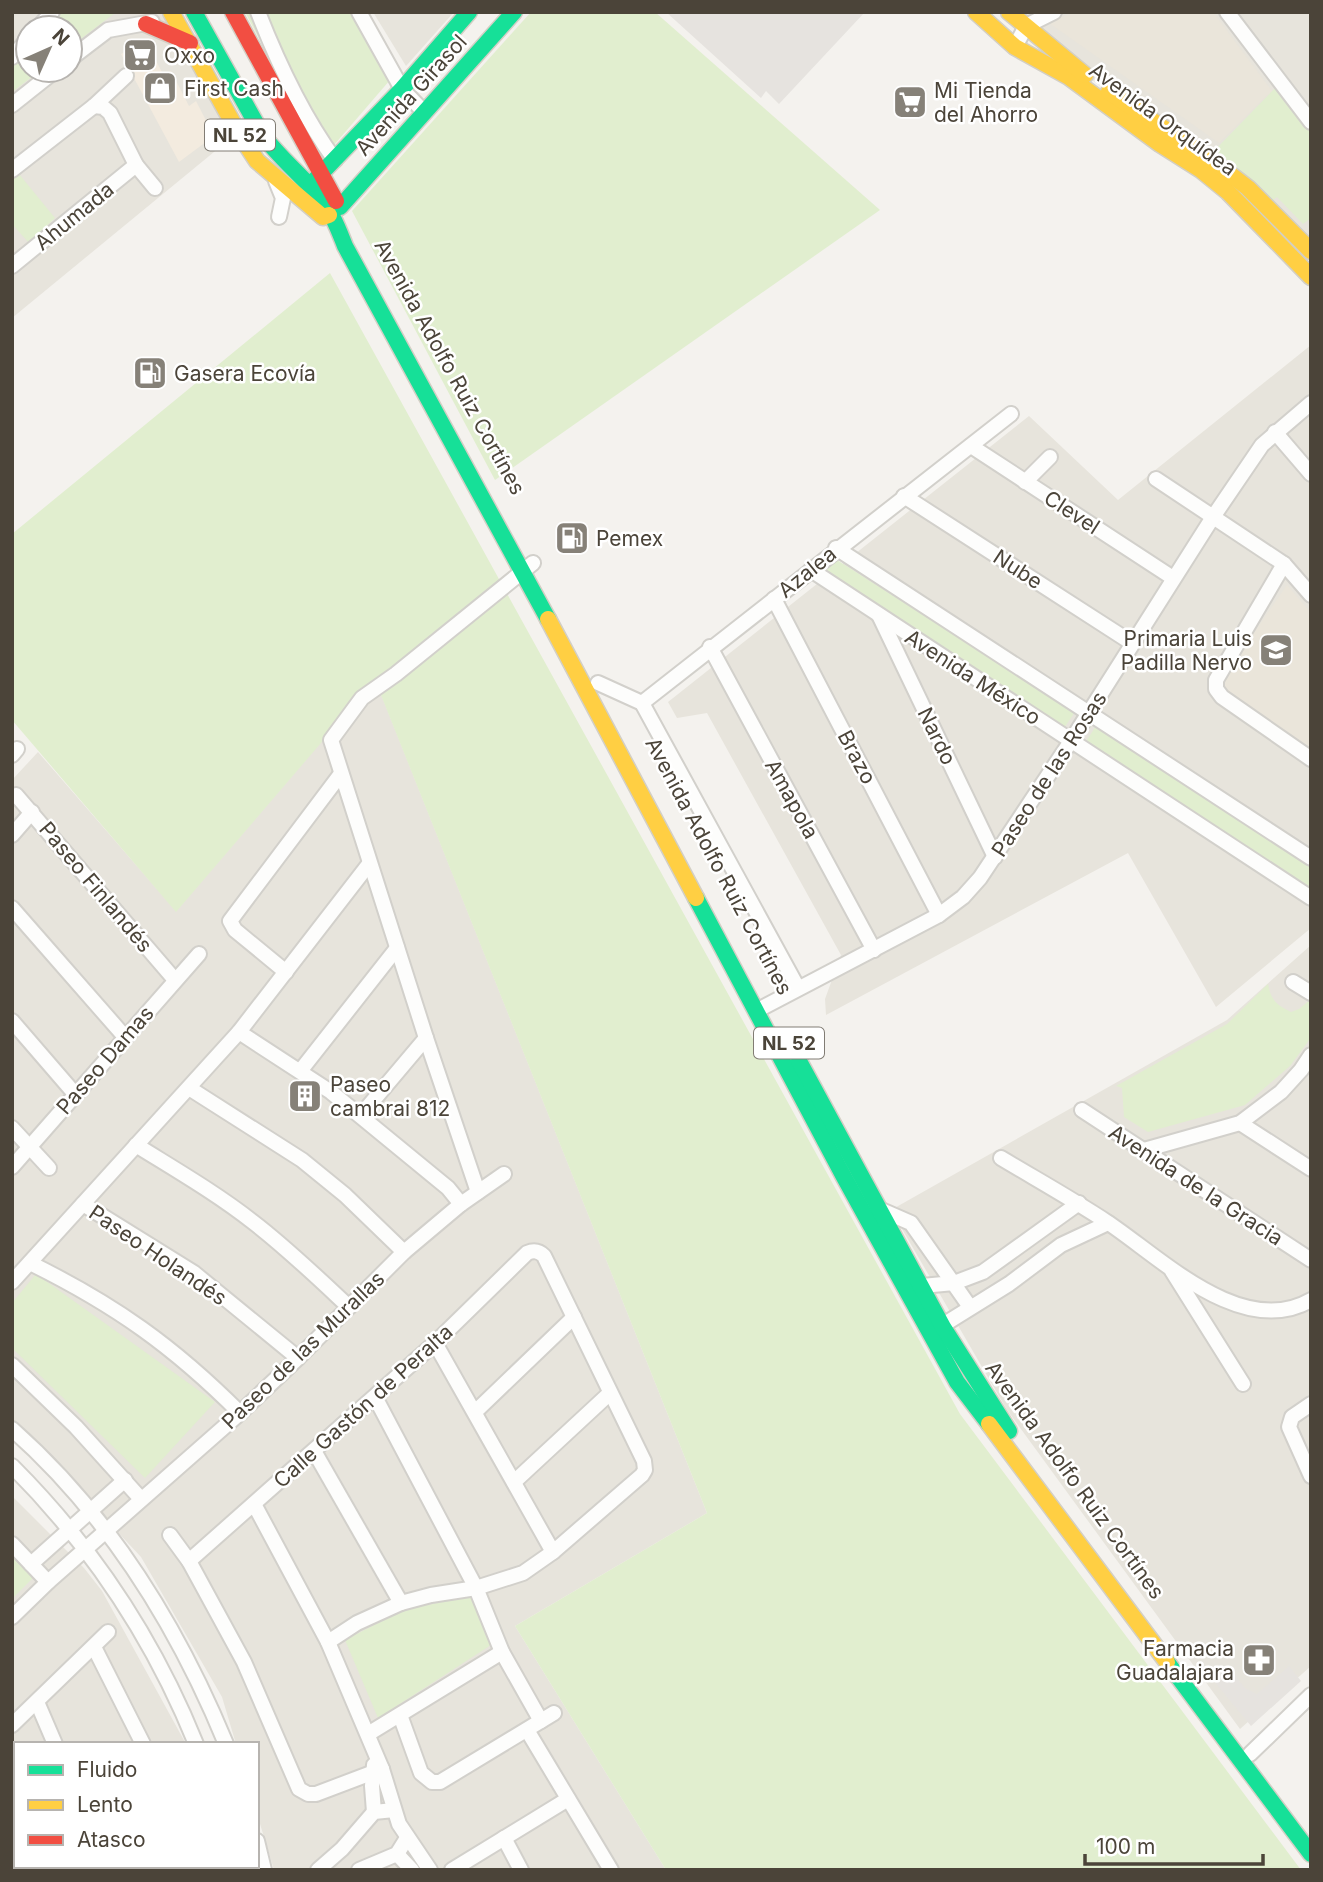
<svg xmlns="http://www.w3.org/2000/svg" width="1323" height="1882" viewBox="0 0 1323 1882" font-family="Inter,sans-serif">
<rect width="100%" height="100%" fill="#f4f2ee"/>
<!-- residential -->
<g fill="#e7e4dc" fill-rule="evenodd">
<path d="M12,12h151l68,126 -219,180zM28,28h42v42h-42z"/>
<path d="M373,12h81l-48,54z"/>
<path d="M1009,12h302v248l-100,-93 -149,-109z"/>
<path d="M1311,345v583l-95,79 -88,-154 -302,162 -1,-16 16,-44 -134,-242 -30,5 -9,-16 361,-286 89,84z"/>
<path d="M375,679l332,834 -192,113 151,244h-392l-17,-56v-70h-21l-14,-47 -81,-140 -129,-138v-639l26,-28 138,159z"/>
<path d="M1311,945v721l-71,63 -233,-319 -116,-200 336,-190z"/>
<path d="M12,1496l72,72 18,23 84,153h-170v122h213l1,4h-218z"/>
</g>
<!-- commercial -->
<path fill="#f3ebdf" d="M145,40l18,34 8,-3 18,35 7,-5 18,35 -35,26 -58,-108z"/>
<!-- education -->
<g fill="#eae5da">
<path d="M1074,12h139l59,79 -53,52 -170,-120z"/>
<path d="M1287,585l24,28v135l-94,-61z"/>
</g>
<!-- green -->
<g fill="#e1eecf">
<path d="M62,12h53v1l-45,34v-19h-23z"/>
<path d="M245,12h107l38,68 -68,79z"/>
<path d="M531,12h124l225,198 -385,270 -143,-269z"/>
<path d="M28,48v22h13l-29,22v-27z"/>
<path d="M1277,86l34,47v85l-8,6 -26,-27 -8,6 -58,-49z"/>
<path d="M19,174l36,44 -26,25 -17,-19v-44z"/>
<path d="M330,273l630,1141 341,456h-635l-151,-244 192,-113 -332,-833 -199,232 -164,-192v-186z"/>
<path d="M837,560l238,152 -13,19 -242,-157z"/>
<path d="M1096,726l215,137v29l-228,-146z"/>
<path d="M1268,984c3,16 8,21 23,28l8,-3 12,-10v38l-4,6 -17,23 -45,39 -97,27 -24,-15 -2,-29 -6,-2 111,-62z"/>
<path d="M36,1274l179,128 -70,76 -133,-130v-45z"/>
<path d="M12,1555l22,22 -22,22z"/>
<path d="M474,1595l17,50 -113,73 -33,-78 59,-30z"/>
</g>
<!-- parking -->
<g fill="#e6e3df">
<path d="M666,12h199l-86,92 -13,-13 -5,7z"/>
<path d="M1227,1666l18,22 12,6 32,-28 12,15 -50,45 -39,-47z"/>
</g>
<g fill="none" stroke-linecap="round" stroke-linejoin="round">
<!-- street casing -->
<g stroke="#d2d0cb" stroke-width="18">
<g id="street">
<path d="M258,12c20,51 44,103 77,148"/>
<path d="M359,12l43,77 22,23"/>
<path d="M1227,12l84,110"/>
<path d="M38,28l14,-16"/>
<path d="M1015,47l11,-21 28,-14"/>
<path d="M12,57l16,-18"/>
<path d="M70,59l38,-29 44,-8"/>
<path d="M12,105l44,-35"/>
<path d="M94,106l9,1 7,6 26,52 19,23"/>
<path d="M12,170l82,-64 32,-30"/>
<path d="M276,181l7,17 -4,19"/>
<path d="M12,266l124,-101"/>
<path d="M1275,432l36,42"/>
<path d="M971,446l202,132"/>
<path d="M1156,479l128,85 27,31"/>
<path d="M1025,482l25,-25"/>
<path d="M904,496l228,147"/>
<path d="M836,548l475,310"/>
<path d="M1284,564l-68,116v9l6,8 89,62"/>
<path d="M811,570l500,328"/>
<path d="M774,599l165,316"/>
<path d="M879,615l116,242"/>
<path d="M710,647l164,303"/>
<path d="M598,683l44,20 369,-289"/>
<path d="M642,703l156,285"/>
<path d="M12,755l5,-6"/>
<path d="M16,795l159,185"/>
<path d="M12,835l20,-23"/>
<path d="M12,908l113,129"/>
<path d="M286,972l-51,-42 -5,-9 110,-146"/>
<path d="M1293,982l18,11"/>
<path d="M756,1011l183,-96 24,-18 17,-19 91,-137 142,-224 49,-72 49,-42"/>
<path d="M12,1021l63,73"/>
<path d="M239,1032l92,60 117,96 13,16"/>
<path d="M301,1070l96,-122"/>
<path d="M189,1088l113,72 43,35 59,57"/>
<path d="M1082,1110l229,150"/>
<path d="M361,1115l65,-77"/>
<path d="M1240,1123l71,46"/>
<path d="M12,1128l37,40"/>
<path d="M136,1145c40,25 80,48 117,77 34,26 65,56 96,85"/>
<path d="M1144,1150l96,-27 41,-31 20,-22 10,-15"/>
<path d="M1001,1158c35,21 71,41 106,64 53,35 135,118 204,78"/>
<path d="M12,1167l187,-213"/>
<path d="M478,1192l-52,-154 -95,-298 31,-42 34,-24 137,-111"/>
<path d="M83,1204l111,69 104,85"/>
<path d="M879,1209l32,14 59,84"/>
<path d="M30,1263c85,42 143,83 210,150"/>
<path d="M1172,1271l71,113"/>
<path d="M12,1282l227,-250 130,-168"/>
<path d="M917,1290l5,-4 32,-3 29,-11 96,-69"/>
<path d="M935,1330l74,-46 52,-39 47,-22"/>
<path d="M435,1343l118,209"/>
<path d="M12,1365l64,62 65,72"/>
<path d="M375,1397l101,191 26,64 39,69"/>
<path d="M1311,1404l-19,13 -3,10 22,49"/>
<path d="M475,1412l99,-95"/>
<path d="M12,1429c97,86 165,196 214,315"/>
<path d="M314,1451l87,152"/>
<path d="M12,1466c79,79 142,174 184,278"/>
<path d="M514,1482l96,-89"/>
<path d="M254,1504l74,138 54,127 17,55 31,46"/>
<path d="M170,1535l19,26 55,101 55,127 9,5h8l66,-25"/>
<path d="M12,1544l36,38"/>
<path d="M189,1561l246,-218 92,-90c7,-3 12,-2 17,3l100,205 1,9 -3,5 -89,77 -30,21 -47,15 -45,7 -30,8 -44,20 -29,19"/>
<path d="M31,1564l94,-84"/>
<path d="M12,1617l36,-35 192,-169 58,-55 106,-106 57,-48 43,-30"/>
<path d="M94,1647l49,97"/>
<path d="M37,1702l18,42"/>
<path d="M400,1715l21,58 11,9h8l114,-69"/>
<path d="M12,1725l96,-93"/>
<path d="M527,1730l84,140"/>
<path d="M368,1734l134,-82"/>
<path d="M1250,1754l61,-59"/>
<path d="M374,1812l-2,-26 2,-21"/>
<path d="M12,1829l4,-3"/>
<path d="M504,1838l17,32"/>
<path d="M257,1841l7,29"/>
<path d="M397,1854l15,16"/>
<path d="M133,1866l4,4"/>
<path d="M238,1866l1,4"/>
<path d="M12,1867l5,3"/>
<path d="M79,1870l4,-4"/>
<path d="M318,1870l24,-21 32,-37 20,-2"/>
<path d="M359,1870l38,-16 10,-16"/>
<path d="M452,1870l116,-71"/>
</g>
</g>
<!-- fast casing -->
<g stroke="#d3cfc5" stroke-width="19">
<g id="fast">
<path d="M194,12l68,122c18,25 42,43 61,67 10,13 16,30 22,45l203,373"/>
<path d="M311,184l91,-95 67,-77"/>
<path d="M340,207l174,-195"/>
<path d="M696,898l148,279 113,205 32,42"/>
<path d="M799,1061l144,266 66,104"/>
<path d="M1167,1662l144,192"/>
</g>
</g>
<!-- slow casing -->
<g stroke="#d3cfc5" stroke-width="19">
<g id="slow">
<path d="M171,12l67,120 19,29 66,56 6,-2"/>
<path d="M976,12l39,35 54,30 91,67 41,26 27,22 83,85"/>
<path d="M1009,12l76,63"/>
<path d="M1109,92l104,69 35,27 63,63"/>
<path d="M548,619l148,279"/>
<path d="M989,1424l178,238"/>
</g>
</g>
<!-- jam casing -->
<g stroke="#d3cfc5" stroke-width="19">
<g id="jam">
<path d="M233,12l103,189"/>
<path d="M146,24l44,19"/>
</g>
</g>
<!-- street -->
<use href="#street" stroke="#fdfdfc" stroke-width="14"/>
<!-- fast -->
<use href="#fast" stroke="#16e098" stroke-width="16"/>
<!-- slow -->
<use href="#slow" stroke="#ffcf43" stroke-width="16"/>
<!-- jam -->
<use href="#jam" stroke="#f24e42" stroke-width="16"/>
</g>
<!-- icons -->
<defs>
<g id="supermarket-square" transform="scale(1.75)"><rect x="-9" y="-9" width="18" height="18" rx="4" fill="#868178" stroke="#fff"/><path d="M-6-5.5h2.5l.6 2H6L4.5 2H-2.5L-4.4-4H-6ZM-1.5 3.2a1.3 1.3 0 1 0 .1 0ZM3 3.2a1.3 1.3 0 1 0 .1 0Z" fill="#fff"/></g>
<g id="shop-square" transform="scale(1.75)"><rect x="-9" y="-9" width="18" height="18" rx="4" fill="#868178" stroke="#fff"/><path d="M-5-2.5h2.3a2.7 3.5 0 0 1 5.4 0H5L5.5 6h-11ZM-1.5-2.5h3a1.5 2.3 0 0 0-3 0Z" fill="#fff"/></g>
<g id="fuel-square" transform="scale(1.75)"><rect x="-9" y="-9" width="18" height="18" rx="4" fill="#868178" stroke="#fff"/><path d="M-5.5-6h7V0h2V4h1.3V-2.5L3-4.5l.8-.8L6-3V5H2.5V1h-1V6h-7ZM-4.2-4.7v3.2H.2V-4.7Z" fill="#fff"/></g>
<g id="school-square" transform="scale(1.75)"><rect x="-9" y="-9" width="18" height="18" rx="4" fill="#868178" stroke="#fff"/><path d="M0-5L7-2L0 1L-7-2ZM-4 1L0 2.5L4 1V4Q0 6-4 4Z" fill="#fff"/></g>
<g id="building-square" transform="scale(1.75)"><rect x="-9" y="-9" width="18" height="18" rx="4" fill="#868178" stroke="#fff"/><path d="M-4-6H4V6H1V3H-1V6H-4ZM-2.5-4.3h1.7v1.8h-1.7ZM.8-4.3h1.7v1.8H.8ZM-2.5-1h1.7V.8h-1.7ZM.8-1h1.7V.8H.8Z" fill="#fff"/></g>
<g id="pharmacy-square" transform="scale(1.75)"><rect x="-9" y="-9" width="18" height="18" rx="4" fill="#868178" stroke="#fff"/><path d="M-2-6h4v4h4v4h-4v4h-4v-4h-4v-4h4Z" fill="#fff"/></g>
</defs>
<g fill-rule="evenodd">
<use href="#supermarket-square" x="140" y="55"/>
<use href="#shop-square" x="160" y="88"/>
<use href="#supermarket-square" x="910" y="102"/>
<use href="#fuel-square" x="150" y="373"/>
<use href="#fuel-square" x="572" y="538"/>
<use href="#school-square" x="1276" y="650"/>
<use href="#building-square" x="305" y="1096"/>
<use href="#pharmacy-square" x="1259" y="1660"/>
</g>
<g text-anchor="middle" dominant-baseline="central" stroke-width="5" stroke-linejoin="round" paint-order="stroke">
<!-- shield labels -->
<g fill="#fff" stroke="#817c74" stroke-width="2">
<rect x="205" y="119.5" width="70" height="31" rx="5"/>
<rect x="754" y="1027.5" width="70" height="31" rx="5"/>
</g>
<g font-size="19" font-weight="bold" fill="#4b4439">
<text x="240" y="135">NL 52</text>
<text x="789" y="1043">NL 52</text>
</g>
<!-- poi labels -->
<g font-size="21" fill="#4b4439" stroke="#fff" text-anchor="start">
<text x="164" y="55">Oxxo</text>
<text x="184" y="88">First Cash</text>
<text x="934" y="90">Mi Tienda<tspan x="934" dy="24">del Ahorro</tspan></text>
<text x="174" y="373">Gasera Ecovía</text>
<text x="596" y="538">Pemex</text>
<text x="1252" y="638" text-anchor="end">Primaria Luis<tspan x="1252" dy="24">Padilla Nervo</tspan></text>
<text x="330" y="1084">Paseo<tspan x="330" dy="24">cambrai 812</tspan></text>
<text x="1234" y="1648" text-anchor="end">Farmacia<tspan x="1234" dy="24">Guadalajara</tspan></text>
</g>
<!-- street labels -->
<g font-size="21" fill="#4b4439" stroke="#fff">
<text transform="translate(411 95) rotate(-48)">Avenida Girasol</text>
<text transform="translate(1163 119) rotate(36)">Avenida Orquídea</text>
<text transform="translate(74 216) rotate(-39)">Ahumada</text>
<text transform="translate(450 367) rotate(61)">Avenida Adolfo Ruiz Cortínes</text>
<text transform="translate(1072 512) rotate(33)">Clevel</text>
<text transform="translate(1018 569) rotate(33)">Nube</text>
<text transform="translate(807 572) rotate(-39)">Azalea</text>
<text transform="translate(973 677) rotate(33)">Avenida México</text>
<text transform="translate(937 736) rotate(64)">Nardo</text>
<text transform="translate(857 757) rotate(62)">Brazo</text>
<text transform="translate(1049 774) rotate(-57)">Paseo de las Rosas</text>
<text transform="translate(792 799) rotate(61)">Amapola</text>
<text transform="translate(719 866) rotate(62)">Avenida Adolfo Ruiz Cortínes</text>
<text transform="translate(96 887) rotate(50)">Paseo Finlandés</text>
<text transform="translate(105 1060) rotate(-49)">Paseo Damas</text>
<text transform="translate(1196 1185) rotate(33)">Avenida de la Gracia</text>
<text transform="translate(158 1255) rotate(34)">Paseo Holandés</text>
<text transform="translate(303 1350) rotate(-44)">Paseo de las Murallas</text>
<text transform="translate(363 1406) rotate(-42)">Calle Gastón de Peralta</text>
<text transform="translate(1075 1480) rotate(54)">Avenida Adolfo Ruiz Cortínes</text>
</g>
</g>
<!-- border -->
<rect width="1323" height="1882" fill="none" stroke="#4b4439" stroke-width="28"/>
<!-- legend -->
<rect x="14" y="1742" width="245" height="126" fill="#ffffff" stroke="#b7b4b0" stroke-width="2"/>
<rect x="28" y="1765" width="35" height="10" fill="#16e098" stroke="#b7b4b0" stroke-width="2"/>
<text x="77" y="1777" font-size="21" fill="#4b4439">Fluido</text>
<rect x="28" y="1800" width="35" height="10" fill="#ffcf43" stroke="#b7b4b0" stroke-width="2"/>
<text x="77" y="1812" font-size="21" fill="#4b4439">Lento</text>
<rect x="28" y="1835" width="35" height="10" fill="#f24e42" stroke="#b7b4b0" stroke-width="2"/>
<text x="77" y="1847" font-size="21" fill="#4b4439">Atasco</text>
<!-- north arrow -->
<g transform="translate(49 49) rotate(45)"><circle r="33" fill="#ffffff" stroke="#b7b4b0" stroke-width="2"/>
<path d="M0-5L12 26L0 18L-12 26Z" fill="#868178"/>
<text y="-10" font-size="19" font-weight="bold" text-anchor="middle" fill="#4b4439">N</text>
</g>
<!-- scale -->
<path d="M1085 1854v10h178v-10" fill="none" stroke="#4b4439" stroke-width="3.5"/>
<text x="1096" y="1854" font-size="21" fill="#4b4439" stroke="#ffffff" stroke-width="5" paint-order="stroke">100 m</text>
</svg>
